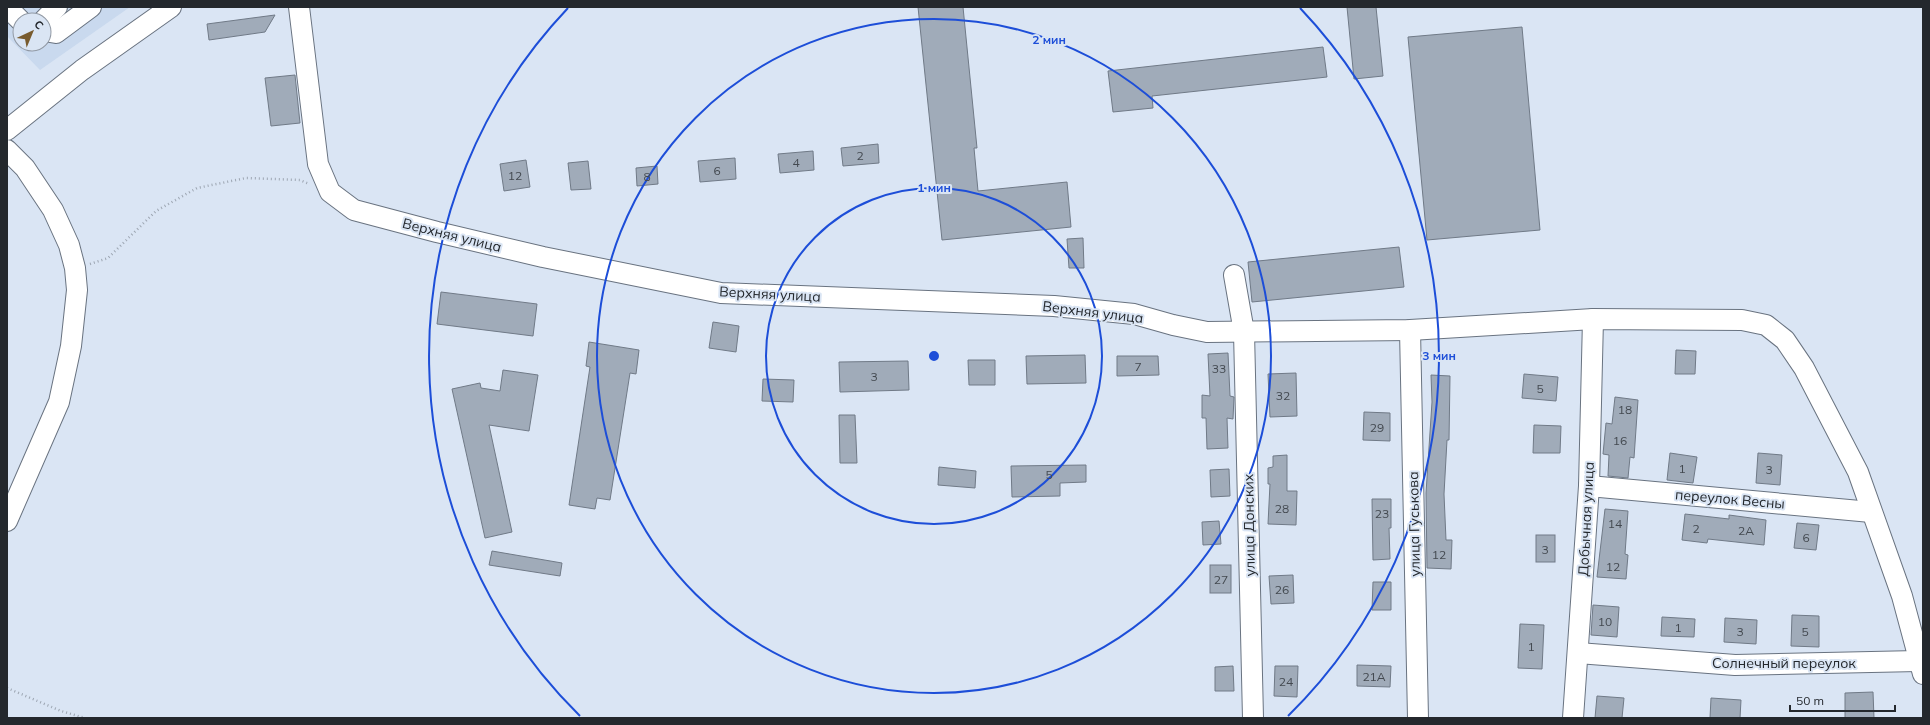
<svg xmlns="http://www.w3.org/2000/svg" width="1930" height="725" viewBox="0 0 1930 725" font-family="Mulish,sans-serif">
<rect width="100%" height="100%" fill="#dae5f4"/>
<!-- built -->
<path fill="#c9d9ee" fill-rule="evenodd" d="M7,7h123l-90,63 -33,-34zM20,20h24v24h-24z"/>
<!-- building -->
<g fill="#a0abb9" stroke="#707a87">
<path d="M918,7h45l14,141h-3l4,43 89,-9 4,45 -129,13z"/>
<path d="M1347,7h29l7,69 -29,3z"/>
<path d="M275,15l-10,17 -56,8 -2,-16z"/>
<path d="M1522,27l18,203 -113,10 -19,-203z"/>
<path d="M1323,47l4,30 -175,19 1,12 -40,4 -5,-41z"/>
<path d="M295,75l5,48 -29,3 -6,-48z"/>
<path d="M878,144l1,19 -36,3 -2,-18z"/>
<path d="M813,151l1,19 -34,3 -2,-19z"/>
<path d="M735,158l1,21 -36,3 -2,-21z"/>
<path d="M526,160l4,27 -26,4 -4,-27z"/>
<path d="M588,161l3,28 -20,1 -3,-27z"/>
<path d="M657,166l1,18 -21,2 -1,-18z"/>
<path d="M1083,238l1,30h-15l-2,-29z"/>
<path d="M1399,247l5,40 -152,15 -4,-40z"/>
<path d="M441,292l96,12 -4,32 -96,-12z"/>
<path d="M713,322l26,4 -3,26 -27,-4z"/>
<path d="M589,342l50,8 -3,24 -6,-1 -20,127 -13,-2 -2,11 -26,-4 21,-138 -4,-1z"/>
<path d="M1676,350l20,1 -1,23h-20z"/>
<path d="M1228,353l2,43 4,1 -1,22 -6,-1 1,30 -21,1 -1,-31h-4v-23l8,1 -2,-42z"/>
<path d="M1085,355l1,28 -59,1 -1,-28z"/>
<path d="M1117,356h41l1,19 -42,1z"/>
<path d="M968,360h27v25h-26z"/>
<path d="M908,361l1,29 -69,2 -1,-30z"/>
<path d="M503,370l35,5 -9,56 -40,-6 23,107 -27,6 -33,-149 28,-6 1,5 19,3z"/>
<path d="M1296,373l1,43 -27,1 -2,-43z"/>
<path d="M1524,374l34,3 -2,24 -34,-3z"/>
<path d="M1431,375l19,1 -1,64h-2l-3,54 2,46h6l-1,29 -24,-1 -1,-75 6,-91z"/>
<path d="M763,379l31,1 -1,22 -31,-1z"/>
<path d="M1615,397l23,3 -4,58 -4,-1 -2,21 -20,-2 1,-21 -6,-1 3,-31 6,1z"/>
<path d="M1364,412l26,1v28l-27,-1z"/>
<path d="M839,415h16l2,48h-17z"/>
<path d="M1534,425l27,1 -1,27h-27z"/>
<path d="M1670,453l27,4 -4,26 -26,-3z"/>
<path d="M1758,453l24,2 -2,30 -24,-2z"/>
<path d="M1287,455v36h10l-1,34 -28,-1 2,-40h-2v-16l5,-1v-11z"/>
<path d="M1086,465v17l-26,1v13l-48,1 -1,-31z"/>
<path d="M939,467l37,4 -1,17 -37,-3z"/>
<path d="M1229,469l1,27 -19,1 -1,-27z"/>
<path d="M1372,499h19v29h-2l1,31 -17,1z"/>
<path d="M1605,509l23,2 -3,43 3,1 -2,24 -29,-2z"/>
<path d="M1685,514l44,5v-4l37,5 -2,25 -56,-6 -1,4 -25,-3z"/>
<path d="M1219,521l2,23 -18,1 -1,-23z"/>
<path d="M1797,523l22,2 -3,25 -22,-2z"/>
<rect x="1536" y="535" width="19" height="27"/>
<path d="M492,551l70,12 -2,13 -71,-11z"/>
<rect x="1210" y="565" width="21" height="28"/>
<path d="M1293,575l1,28 -23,1 -2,-28z"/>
<path d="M1373,582h18v28h-19z"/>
<path d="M1593,605l26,2 -2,30 -26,-2z"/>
<path d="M1792,615l27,1v31l-28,-1z"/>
<path d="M1662,617l33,2 -1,18 -33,-1z"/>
<path d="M1725,618l32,2 -1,24 -32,-2z"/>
<path d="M1520,624l24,1 -2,44 -24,-1z"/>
<path d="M1357,665l34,1 -1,21 -33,-1z"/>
<path d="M1233,666l1,25h-19v-24z"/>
<path d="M1275,666h23l-1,31 -23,-1z"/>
<path d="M1873,692l1,26h-29v-25z"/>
<path d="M1597,696l27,2 -2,20h-27z"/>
<path d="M1711,698l30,2 -1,18h-30z"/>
</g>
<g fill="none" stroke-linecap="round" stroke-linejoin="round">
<!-- minor casing -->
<g stroke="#697380" stroke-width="22">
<g id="minor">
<path d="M7,7l13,13"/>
<path d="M299,7l19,157 12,28 24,18 83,22 106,25 178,36 333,13 80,8 39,11 34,7 203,-2 183,-11 149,1 24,5 19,15 19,28 54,104 44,124 21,78"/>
<path d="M44,20l13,-13"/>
<path d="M44,31l12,2 35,-26"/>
<path d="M7,130l75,-60 89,-63"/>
<path d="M7,150l18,18 28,42 16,35 6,23 2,22 -6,56 -12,56 -52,119"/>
<path d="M1234,275l10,57 9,386"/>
<path d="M1410,330l8,388"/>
<path d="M1589,486l282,26"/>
<path d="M1578,653l157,12 183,-4"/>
<path d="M1573,718l16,-232 4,-167"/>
</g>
</g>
<!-- path -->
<g stroke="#9da6b2" stroke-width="2.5" stroke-dasharray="1 3" stroke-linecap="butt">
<path d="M90,264l18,-6 48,-47 41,-23 49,-10 54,2 9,4"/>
<path d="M7,688l54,23 24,7"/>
</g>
<!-- minor -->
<use href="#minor" stroke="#fff" stroke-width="20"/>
</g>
<!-- distance rings -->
<g fill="none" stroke="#1d4ed8" stroke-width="2">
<circle cx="934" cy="356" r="168"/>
<circle cx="934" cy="356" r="337"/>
<path d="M580 716A505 505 0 0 1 568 8M1300 8A505 505 0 0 1 1288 716"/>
</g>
<g text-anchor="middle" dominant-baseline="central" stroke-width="4" stroke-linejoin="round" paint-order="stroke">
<!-- number labels -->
<g font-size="12" fill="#434950">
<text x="860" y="155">2</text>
<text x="796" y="162">4</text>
<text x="717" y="170">6</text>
<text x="515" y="175">12</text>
<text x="647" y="176">8</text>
<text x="1138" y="366">7</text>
<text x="1219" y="368">33</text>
<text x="874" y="376">3</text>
<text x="1540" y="388">5</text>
<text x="1283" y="395">32</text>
<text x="1625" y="409">18</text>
<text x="1377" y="427">29</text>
<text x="1620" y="440">16</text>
<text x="1682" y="468">1</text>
<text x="1769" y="469">3</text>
<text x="1049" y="474">5</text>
<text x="1282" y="508">28</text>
<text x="1382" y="513">23</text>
<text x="1615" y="523">14</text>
<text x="1696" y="528">2</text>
<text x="1746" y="530">2А</text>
<text x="1806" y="537">6</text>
<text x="1545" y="549">3</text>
<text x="1439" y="554">12</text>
<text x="1613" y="566">12</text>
<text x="1221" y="579">27</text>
<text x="1282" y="589">26</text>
<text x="1605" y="621">10</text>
<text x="1678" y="627">1</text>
<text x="1740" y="631">3</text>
<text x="1805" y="631">5</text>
<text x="1531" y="646">1</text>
<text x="1374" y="676">21А</text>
<text x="1286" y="681">24</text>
</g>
<!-- street labels -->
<g font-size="14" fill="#24282d" stroke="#dae5f4">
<text transform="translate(452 235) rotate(14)">Верхняя улица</text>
<text transform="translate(770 294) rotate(3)">Верхняя улица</text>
<text transform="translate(1093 312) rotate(7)">Верхняя улица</text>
<text transform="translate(1730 499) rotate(5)">переулок Весны</text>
<text transform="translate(1586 519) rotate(-87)">Добычная улица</text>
<text transform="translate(1414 524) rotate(-91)">улица Гуськова</text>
<text transform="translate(1249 525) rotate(-91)">улица Донских</text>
<text x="1784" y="663">Солнечный переулок</text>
</g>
</g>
<circle cx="934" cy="356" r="6" fill="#1d4ed8" stroke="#dae5f4" stroke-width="2"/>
<g font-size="12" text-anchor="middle" font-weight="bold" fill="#1d4ed8" stroke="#dae5f4" stroke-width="4" stroke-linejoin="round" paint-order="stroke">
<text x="1049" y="44">2 мин</text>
<text x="934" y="192">1 мин</text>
<text x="1439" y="360">3 мин</text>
</g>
<!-- border -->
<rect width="1930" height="725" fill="none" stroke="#24282d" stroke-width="16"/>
<!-- north arrow -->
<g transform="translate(32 32) rotate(44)"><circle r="19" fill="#dae5f4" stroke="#9199a4"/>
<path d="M0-3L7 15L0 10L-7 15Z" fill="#785b2e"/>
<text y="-6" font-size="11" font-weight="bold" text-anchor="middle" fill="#24282d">С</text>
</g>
<!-- scale -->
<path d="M1790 705v6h105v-6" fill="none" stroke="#24282d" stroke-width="2"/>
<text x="1796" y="705" font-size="12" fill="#24282d" stroke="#dae5f4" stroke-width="3" paint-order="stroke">50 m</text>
</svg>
